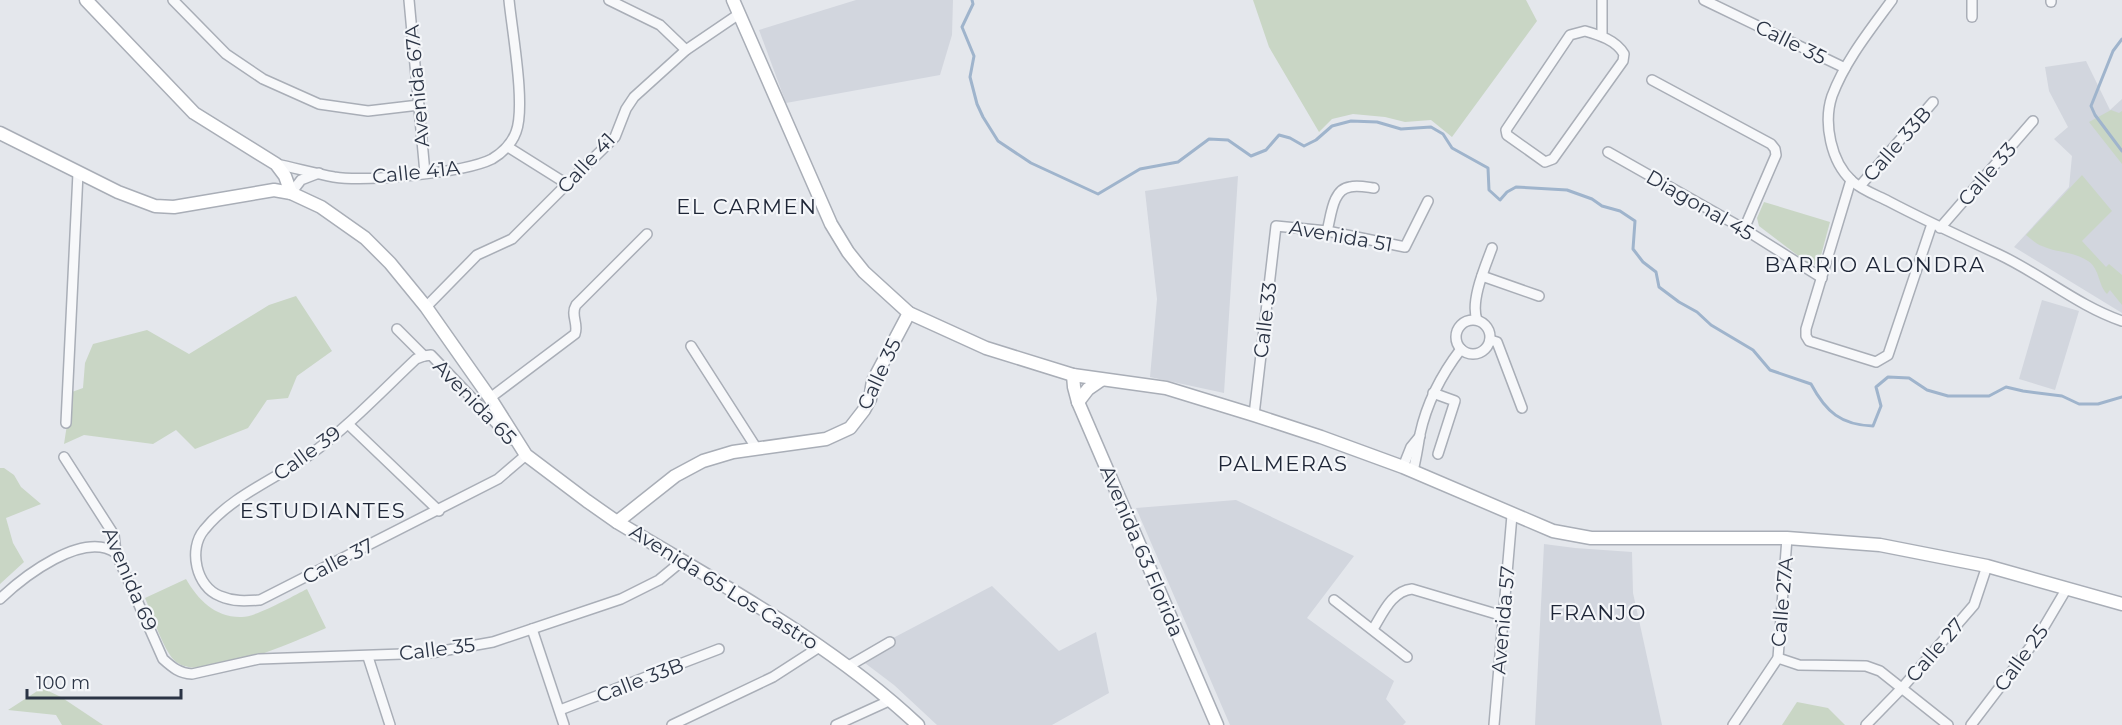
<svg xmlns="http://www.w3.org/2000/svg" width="2122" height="725" viewBox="0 0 2122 725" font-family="Montserrat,sans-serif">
<rect width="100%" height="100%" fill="#e4e7ec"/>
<!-- built -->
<g fill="#d2d6de">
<path d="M856,0h97l-1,35 -12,40 -154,28 -27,-73z"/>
<path d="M2086,61l24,49 12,-11v214l-108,-66 55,-60 3,-31 -18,-17 14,-12 -19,-36 -4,-24z"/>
<path d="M1238,176l-14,217 -74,-16 7,-78 -12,-108z"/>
<path d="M2042,300l37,11 -24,79 -36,-11z"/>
<path d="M1236,500l118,56 -47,62 87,63 -8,18 20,23 -3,3h-173l-94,-217z"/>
<path d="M1544,544l31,4 57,4 1,41 29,132h-127z"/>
<path d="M992,586l67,65 37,-19 13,61 -57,32h-115l-43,-40 -37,-28z"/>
</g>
<!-- green -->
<g fill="#c9d6c5">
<path d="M1253,0h273l11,21 -85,116 -21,-17 -26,2 -20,-5 -32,-3 -21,5 -13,13 -50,-85z"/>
<path d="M2111,110l8,3 3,-2v53l-33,-42z"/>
<path d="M2082,175l30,36 -30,30 24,26 3,-3 13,11v30l-12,-15 -3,4c-9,-9 -7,-25 -19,-33 -15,-10 -31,-8 -46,-15 -6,-2 -11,-7 -16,-11z"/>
<path d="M1764,202l66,20 -11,41 -6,2 -4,-1 -50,-38 -2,-8z"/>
<path d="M296,296l36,55 -35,25 -9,22 -21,2 -19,28 -53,21 -19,-19 -23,14 -69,-9 -20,9 8,-52 11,-4 2,-25 8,-19 54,-14 42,24 80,-49z"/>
<path d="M0,468h4l10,7 7,12 20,17 -35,14 7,25 11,19 -24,22z"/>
<path d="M186,579c12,21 30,39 56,38 14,0 51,-21 65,-28l19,39c-28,12 -127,58 -152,32 -11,-11 -22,-46 -29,-62z"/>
<path d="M42,688l19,9 42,28h-41l-6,-10 -48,-5z"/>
<path d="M1797,702l31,6 17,17h-63z"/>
</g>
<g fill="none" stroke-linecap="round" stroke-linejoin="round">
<!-- stream -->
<g stroke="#9fb4cc" stroke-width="3">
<path d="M972,0l1,4 -11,23 12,29 -4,21 7,27 6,13 15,24 33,22 67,31 42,-25 38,-7 31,-23 19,1 23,16 15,-6 13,-15 11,3 14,8 12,-6 16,-14 19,-5 26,1 24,7 30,-2 12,7 9,14 36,20 1,22 11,10 7,-8 9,-5 51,3 25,9 10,7 18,5 15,10 -2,28 10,13 13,10 3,15 20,15 18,10 14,13 42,25 17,20 41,14c15,28 30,41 62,42l8,-20 -5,-19 12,-10 21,1 18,12 21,6h41l17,-9 17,4 39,5 17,8h19l24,-7"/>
<path d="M2122,39l-9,12 -22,55 4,9 27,36"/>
</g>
<!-- street casing -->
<g stroke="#a9aeb7" stroke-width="12">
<g id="street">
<path d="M173,0l53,54 37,25 56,25 49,7 51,-6"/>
<path d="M409,0l16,173"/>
<path d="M609,0l51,25 26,25"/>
<path d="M1602,0v36"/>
<path d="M1704,0l141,68"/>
<path d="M1892,0c-22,30 -47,61 -60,96 -9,27 -1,66 20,85 10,9 24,14 36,20 36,19 73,36 110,53 43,20 80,52 124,67"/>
<path d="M2051,2v-2"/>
<path d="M1972,17v-17"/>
<path d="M1585,31c14,4 31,9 39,23l-1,7 -70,98 -8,3 -38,-27 -1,-5 64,-95z"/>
<path d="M1652,80l119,64 4,5 1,6 -32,74"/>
<path d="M508,147l59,37"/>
<path d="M1608,152l136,77 78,49"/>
<path d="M276,164c19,4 38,9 58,13 31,5 130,-4 158,-18 10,-6 20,-16 24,-27 10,-26 -4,-101 -7,-132"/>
<path d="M1851,180l-45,149v7l3,5 67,21 12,-7 44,-131"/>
<path d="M1860,186l73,-84"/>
<path d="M291,193l10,-13 18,-7"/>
<path d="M1940,228l93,-107"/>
<path d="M1327,231c4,-13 5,-42 23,-44 7,-2 16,0 24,1"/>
<path d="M1482,276l57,20"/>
<path d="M426,307l51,-52 35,-16 55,-55 48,-47 11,-28 8,-12 52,-47 53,-36"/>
<circle cx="1473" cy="337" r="17"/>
<path d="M1477,320c-7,-19 8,-53 15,-72"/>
<path d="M397,329l27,27 7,-1 81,85"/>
<path d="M1490,340l7,2 25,66"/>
<path d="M691,346l66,103"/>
<path d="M424,356l-8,3c-34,32 -67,67 -105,95 -35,25 -80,42 -107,76 -16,19 -8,57 16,66 14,6 26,5 40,4l238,-121 28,-24 -4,-5"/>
<path d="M1433,393l22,8 -17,53"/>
<path d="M490,398l85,-64c4,-10 -5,-19 1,-29l71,-71"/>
<path d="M1254,415l22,-189 51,5 78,16 23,-46"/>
<path d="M66,423l12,-250"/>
<path d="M348,424l91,87"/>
<path d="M64,457l50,78 2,18 47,106c10,9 16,14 29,15l67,-15 172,-6 62,-11 128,-43 38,-19 23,-19"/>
<path d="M1403,467l8,-20 9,-11"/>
<path d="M1413,471c3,-12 5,-24 7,-37 7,-32 21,-59 41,-85"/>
<path d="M0,599c23,-22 83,-69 116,-46"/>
<path d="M1334,600l73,57"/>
<path d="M532,629l32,96"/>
<path d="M1373,629c10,-16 19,-38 39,-40l91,27"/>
<path d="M368,657l22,68"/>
<path d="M1778,658l21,7 67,1 14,5 68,54"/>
<path d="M847,667l43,-25"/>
<path d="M560,710l159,-61"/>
<path d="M672,725l101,-48 48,-31"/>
<path d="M836,725l55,-25"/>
<path d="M1494,725l18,-210"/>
<path d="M1733,725l45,-67 9,-120"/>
<path d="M1866,725l36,-37 72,-83 13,-39"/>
<path d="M1971,725l67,-88 29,-49"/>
</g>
</g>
<!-- secondary casing -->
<g stroke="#a9aeb7" stroke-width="15">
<g id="secondary">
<path d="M86,0l108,113 82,51 9,12 6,17"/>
<path d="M733,0l98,224 17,28 16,20 45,41 77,35 87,27 93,13 88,27 67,22 82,30 150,64 38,7h196l93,7 107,21 135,38"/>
<path d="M0,133l118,59 37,14 19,1 100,-17 17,3 30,14 44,31 25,25 36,44 64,91 36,57 61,46 30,21c103,62 213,120 301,203"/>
<path d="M1073,375l1,12 4,15 139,323"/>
<path d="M1078,402l10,-13 13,-9"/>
<path d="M617,522l58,-46 28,-15 30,-9 93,-13 24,-11 14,-18 6,-11 3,-18 36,-68"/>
</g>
</g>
<!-- street -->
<use href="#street" stroke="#f7f8fa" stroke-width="9"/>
<!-- secondary -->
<use href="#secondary" stroke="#fff" stroke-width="12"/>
</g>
<g text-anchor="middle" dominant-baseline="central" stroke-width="4.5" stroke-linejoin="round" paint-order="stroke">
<!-- street labels -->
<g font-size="20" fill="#2b3445" stroke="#f4f6f9">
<text transform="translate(1791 42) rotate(26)">Calle 35</text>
<text transform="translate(417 86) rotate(-95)">Avenida 67A</text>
<text transform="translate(1897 144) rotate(-49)">Calle 33B</text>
<text transform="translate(586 163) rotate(-47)">Calle 41</text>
<text transform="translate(416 172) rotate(-6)">Calle 41A</text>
<text transform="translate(1987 174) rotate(-49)">Calle 33</text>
<text transform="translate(1700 205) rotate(30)">Diagonal 45</text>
<text transform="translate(1341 236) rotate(10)">Avenida 51</text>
<text transform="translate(1265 320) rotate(-83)">Calle 33</text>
<text transform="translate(879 374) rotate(-65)">Calle 35</text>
<text transform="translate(475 402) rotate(46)">Avenida 65</text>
<text transform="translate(307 453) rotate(-36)">Calle 39</text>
<text transform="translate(1142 551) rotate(67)">Avenida 63 Florida</text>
<text transform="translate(338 561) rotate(-27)">Calle 37</text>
<text transform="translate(130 579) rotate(67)">Avenida 69</text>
<text transform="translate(724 587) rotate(32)">Avenida 65 Los Castro</text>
<text transform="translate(1782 602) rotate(-85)">Calle 27A</text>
<text transform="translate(1503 620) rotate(-85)">Avenida 57</text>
<text transform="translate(437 649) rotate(-7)">Calle 35</text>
<text transform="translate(1935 650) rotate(-49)">Calle 27</text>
<text transform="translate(2021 658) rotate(-54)">Calle 25</text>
<text transform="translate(640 680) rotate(-21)">Calle 33B</text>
</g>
<!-- neighbourhood labels -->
<g font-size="21" letter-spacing="1.5" fill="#1d2536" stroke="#f4f6f9">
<text x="747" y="206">EL CARMEN</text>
<text x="1875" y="264">BARRIO ALONDRA</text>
<text x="1283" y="463">PALMERAS</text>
<text x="323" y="510">ESTUDIANTES</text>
<text x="1598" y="612">FRANJO</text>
</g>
</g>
<!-- scale -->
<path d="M27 689v9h154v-9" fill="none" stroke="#2b3445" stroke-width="3"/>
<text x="36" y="689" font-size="18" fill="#2b3445" stroke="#f4f6f9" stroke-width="4.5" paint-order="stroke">100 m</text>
</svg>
